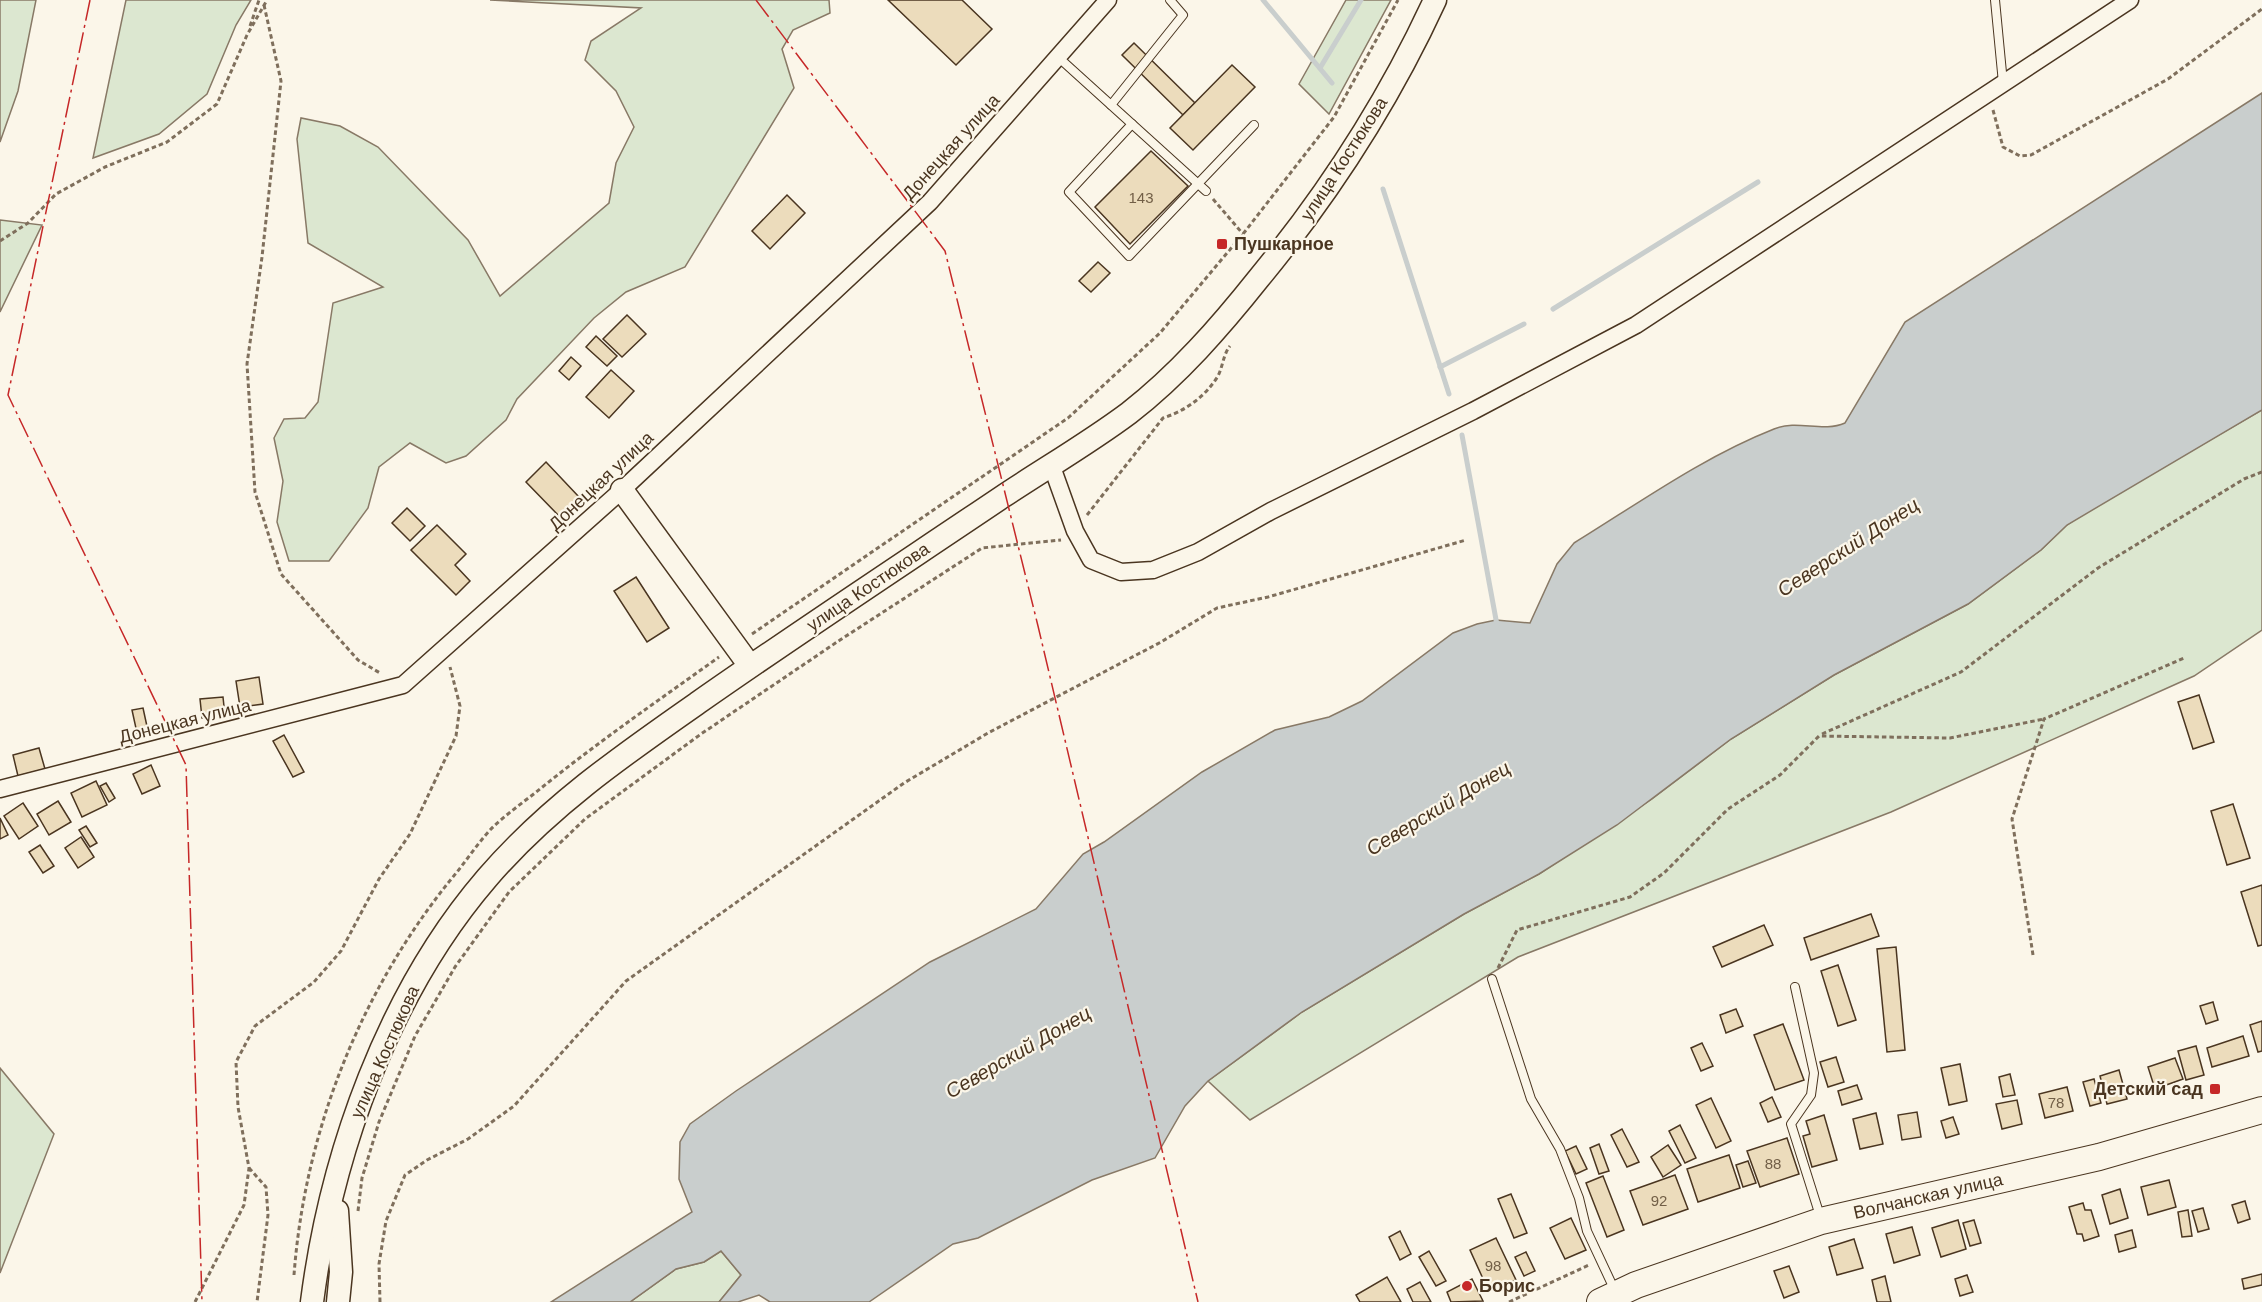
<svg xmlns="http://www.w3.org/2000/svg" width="2262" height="1302" viewBox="0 0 2262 1302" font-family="Arial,sans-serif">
<rect width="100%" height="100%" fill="#fbf6e9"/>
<!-- green -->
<g fill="#dce7d0" stroke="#887966" stroke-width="1.5">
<path d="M0,0h36l-18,91 -18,51z"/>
<path d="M126,0h125l-15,25 -29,69 -48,40 -66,24z"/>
<path d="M490,0h339l1,13 -37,17 -11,19 12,39 -109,179 -59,25 -32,26 -77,81 -11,21 -40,36 -20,7 -36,-20 -31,24 -11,41 -39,53h-40l-12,-39 6,-41 -9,-43 10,-19 21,-1 13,-16 15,-99 50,-16 -75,-44 -11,-104 4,-21 39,8 38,21 90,93 32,56 109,-93 7,-40 18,-36 -18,-36 -31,-31 6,-19 50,-33z"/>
<path d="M1346,0h45l-62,114 -30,-30z"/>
<path d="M0,220l42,5 -42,87z"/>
<path d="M2262,410v220l-68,46 -303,136 -373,145 -268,163 -42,-39 94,-69 162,-98 75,-40 113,-75 79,-60 103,-64 134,-71 73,-54 26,-25 25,-17z"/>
<path d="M0,1068l54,66 -54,139z"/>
<path d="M721,1251l20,24 -22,27h-89l46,-33 28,-7z"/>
</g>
<!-- water -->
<path fill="#c9cecd" stroke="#887966" stroke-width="1.5" d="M2262,93v317l-195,115 -26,25 -73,54 -134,71 -103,64 -114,86 -78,49 -75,40 -162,98 -94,69 -23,25 -30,52 -63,22 -114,58 -25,6 -84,58h-99l-11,-7 -21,7h-19l22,-27 -20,-24 -17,11 -28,7 -46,33h-79l141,-90 -13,-33 1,-37 10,-18 46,-33 194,-129 106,-53 47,-55 21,-12 98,-70 73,-42 54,-13 33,-16 91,-68 24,-9 19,-4 34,3 27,-59 17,-21c65,-40 129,-86 200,-114 24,-10 48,4 71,-6l60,-101z"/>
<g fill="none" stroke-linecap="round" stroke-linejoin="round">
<!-- stream -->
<g stroke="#c9cecd" stroke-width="5">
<path d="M1263,0l69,83"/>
<path d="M1320,68l41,-68"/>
<path d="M1383,189l66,205"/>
<path d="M1553,309l205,-127"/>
<path d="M1440,367l84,-43"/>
<path d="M1462,435l35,190"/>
</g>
</g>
<!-- building -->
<g fill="#ecdcbc" stroke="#4a3520" stroke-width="1.5">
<path d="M888,0h74l30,29 -36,36z"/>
<path d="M1134,43l61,60 -12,12 -61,-60z"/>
<path d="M1232,65l23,22 -62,63 -23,-22z"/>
<path d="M1151,151l37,35 -58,58 -35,-37z"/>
<path d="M787,195l18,18 -35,36 -18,-18z"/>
<path d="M1098,262l12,11 -19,19 -12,-11z"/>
<path d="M627,315l19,19 -24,23 -19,-18z"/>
<path d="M596,336l21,20 -10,10 -21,-19z"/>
<path d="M571,357l10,9 -12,14 -10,-9z"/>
<path d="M611,370l23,21 -25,27 -23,-21z"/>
<path d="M546,462l33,35 -20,19 -33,-34z"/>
<path d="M407,508l18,18 -15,15 -18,-18z"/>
<path d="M437,525l29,29 -11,11 15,16 -14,14 -45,-45z"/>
<path d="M636,577l33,51 -22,14 -33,-51z"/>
<path d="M259,677l4,27 -23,3 -4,-26z"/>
<path d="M2199,695l15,47 -21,7 -15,-47z"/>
<path d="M223,697l2,19 -23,2 -2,-19z"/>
<path d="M143,708l5,23 -11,2 -5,-23z"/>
<path d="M284,735l20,37 -11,5 -20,-36z"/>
<path d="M39,748l6,21 -27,7 -5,-21z"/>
<path d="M151,765l9,21 -18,8 -9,-20z"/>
<path d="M96,781l11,24 -25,12 -11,-24z"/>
<path d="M106,783l9,15 -6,4 -9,-16z"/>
<path d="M58,801l13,21 -22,13 -12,-21z"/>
<path d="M23,803l15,23 -19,13 -15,-23z"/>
<path d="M2233,804l17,54 -23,7 -16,-54z"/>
<path d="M0,818l8,17 -8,4z"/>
<path d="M86,826l11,17 -7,4 -11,-17z"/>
<path d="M81,837l13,20 -16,11 -13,-20z"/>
<path d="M40,845l14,21 -11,7 -14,-21z"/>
<path d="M2262,885v60l-4,1 -17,-54z"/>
<path d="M1871,914l8,22 -68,24 -7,-22z"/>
<path d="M1764,925l9,20 -51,22 -9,-20z"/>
<path d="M1896,947l9,103 -18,2 -10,-103z"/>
<path d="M1838,965l18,55 -18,6 -17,-55z"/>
<path d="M2213,1002l5,18 -12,4 -6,-18z"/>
<path d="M1736,1009l7,17 -17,7 -6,-18z"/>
<path d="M2262,1021v30l-4,1 -8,-27z"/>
<path d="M1783,1024l21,56 -29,10 -21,-55z"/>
<path d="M2243,1036l6,20 -37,11 -5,-19z"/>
<path d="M1702,1043l11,23 -12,5 -10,-23z"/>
<path d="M2196,1046l8,29 -18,5 -8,-29z"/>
<path d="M1836,1057l8,25 -16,5 -8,-25z"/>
<path d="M2175,1058l8,21 -28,10 -7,-22z"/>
<path d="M1960,1064l7,37 -18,4 -8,-37z"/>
<path d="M2119,1070l8,29 -20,5 -7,-28z"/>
<path d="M2010,1074l5,21 -12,2 -4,-20z"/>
<path d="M2094,1079l7,24 -11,3 -7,-24z"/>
<path d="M1857,1085l5,14 -20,6 -4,-14z"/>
<path d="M2067,1087l6,24 -28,7 -6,-24z"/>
<path d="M1772,1097l9,20 -13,5 -8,-19z"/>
<path d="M1711,1098l20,43 -15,7 -20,-43z"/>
<path d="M2017,1100l5,24 -20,5 -6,-25z"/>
<path d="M1917,1112l4,25 -19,3 -4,-25z"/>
<path d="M1876,1113l7,31 -23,5 -7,-30z"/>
<path d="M1824,1115l13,45 -25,7 -9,-31 7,-2 -4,-13z"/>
<path d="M1953,1117l6,17 -13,4 -5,-17z"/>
<path d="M1680,1125l16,33 -11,5 -16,-32z"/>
<path d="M1622,1129l17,33 -12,5 -16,-32z"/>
<path d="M1787,1138l12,36 -39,13 -13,-36z"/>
<path d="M1599,1144l10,27 -10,3 -9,-26z"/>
<path d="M1668,1145l13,20 -18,12 -12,-20z"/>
<path d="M1576,1146l11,23 -11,5 -11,-23z"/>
<path d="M1729,1155l11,33 -42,14 -11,-33z"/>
<path d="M1748,1161l8,22 -13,4 -7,-22z"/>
<path d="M1675,1175l13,34 -45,16 -13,-34z"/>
<path d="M1603,1176l21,54 -17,7 -21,-54z"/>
<path d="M2169,1180l7,27 -28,8 -7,-28z"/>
<path d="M2120,1189l8,29 -18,6 -8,-29z"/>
<path d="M1511,1194l16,39 -13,5 -16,-39z"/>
<path d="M2245,1201l5,18 -12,4 -6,-18z"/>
<path d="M2083,1203l2,7h6l8,26 -15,5 -2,-7h-5l-8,-27z"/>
<path d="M2203,1208l6,21 -11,3 -6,-21z"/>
<path d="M2188,1210l4,26 -10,1 -4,-25z"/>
<path d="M1571,1218l15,32 -21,9 -15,-31z"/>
<path d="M1958,1220l8,29 -25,8 -9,-29z"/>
<path d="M1974,1220l7,23 -11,3 -7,-23z"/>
<path d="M1912,1227l8,28 -26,8 -8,-29z"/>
<path d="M2132,1230l4,17 -17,5 -4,-17z"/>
<path d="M1400,1231l11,23 -11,6 -11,-23z"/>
<path d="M1496,1238l20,42 -27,12 -19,-42z"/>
<path d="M1854,1239l9,29 -26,7 -8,-28z"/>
<path d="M1429,1251l17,30 -10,5 -17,-29z"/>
<path d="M1526,1252l9,19 -11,5 -9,-19z"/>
<path d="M1789,1266l10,26 -15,6 -10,-27z"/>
<path d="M2262,1274v11l-18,4 -2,-10z"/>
<path d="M1967,1275l6,17 -13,4 -5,-17z"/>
<path d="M1885,1276l6,26h-14l-5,-22z"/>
<path d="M1387,1277l14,25h-41l-4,-7z"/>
<path d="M1472,1279l11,22 -32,1 -4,-10z"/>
<path d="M1420,1282l11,20h-18l-6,-13z"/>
</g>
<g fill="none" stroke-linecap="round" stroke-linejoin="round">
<!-- lane casing -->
<g stroke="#4a3520" stroke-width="10">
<g id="lane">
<path d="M1995,0l8,83"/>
<path d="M1058,57l148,134"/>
<path d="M1111,105l72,-90 -13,-15"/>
<path d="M1132,124l-63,68 60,64 125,-131"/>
<path d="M1492,979l39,120 29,50 19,49 8,33 29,62"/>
<path d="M1795,987l19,86 -3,22 -20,29 30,95"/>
</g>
</g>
<!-- street casing -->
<g stroke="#4a3520" stroke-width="19">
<g id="street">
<path d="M1051,464l24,67 16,29 30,12 32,-2 45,-18 73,-41 202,-100 163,-86 494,-325"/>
<path d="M0,789l403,-104 219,-195 308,-288 178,-202"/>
</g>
</g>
<!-- secondary casing -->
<g stroke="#4a3520" stroke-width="25">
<g id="secondary">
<path d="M622,490l128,176"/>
<path d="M337,1211l4,61 -3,30"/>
<path d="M312,1302c19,-148 76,-309 175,-424 61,-71 136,-123 212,-176 100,-70 202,-137 303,-205 42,-28 87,-54 127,-84 49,-38 91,-86 130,-135 70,-85 130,-178 176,-278"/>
</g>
</g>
<!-- primary casing -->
<g stroke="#4a3520" stroke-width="28">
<path id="primary" d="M1600,1302l36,-17 185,-64 278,-64 163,-47"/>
</g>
<!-- path -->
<g stroke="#7f6f5c" stroke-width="3" stroke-dasharray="4.5 3" stroke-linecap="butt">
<path d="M264,5l17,76 -19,176 -15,107 8,128 26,82 77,86 22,13"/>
<path d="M250,26l9,-26"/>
<path d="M1993,110l10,37 17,9 11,-1 137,-76 94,-70"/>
<path d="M1213,199l30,35"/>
<path d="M0,241l28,-18 28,-29 49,-27 62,-25 50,-38 30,-69 20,-35"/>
<path d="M1087,515l76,-97c22,-7 42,-21 55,-42 5,-10 5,-21 12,-30"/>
<path d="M752,634l316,-216 92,-85 83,-99 91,-117 64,-117"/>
<path d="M1822,734l139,-62 137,-104 146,-89 18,-7"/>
<path d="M2033,955l-21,-136 32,-100 140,-61"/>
<path d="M1498,968l19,-38 113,-33 34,-24 64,-64 52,-34 39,-39 131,2 94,-19"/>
<path d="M249,1168l17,19 2,28 -11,87"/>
<path d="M358,1211l4,-33 17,-56 36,-86 40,-69 54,-75 76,-73 116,-85 139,-94 142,-92 79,-8"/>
<path d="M294,1275c11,-147 69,-290 163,-403 12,-15 23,-32 37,-46 14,-13 31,-25 46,-37 58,-47 119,-89 179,-132"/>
<path d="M195,1302l49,-97 5,-37 -11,-61 -2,-45 19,-36 59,-44 27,-31 38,-72 31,-45 46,-98 4,-30 -10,-39"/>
<path d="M380,1302l-1,-38 7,-43 19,-46 22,-15 41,-21 46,-33 112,-125 278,-198 84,-50 173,-91 56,-34 51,-11 198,-57"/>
<path d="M1509,1302l80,-37"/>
</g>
<!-- lane -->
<use href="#lane" stroke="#fbf6e9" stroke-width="8"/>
<!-- street -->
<use href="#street" stroke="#fbf6e9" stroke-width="16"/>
<!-- secondary -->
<use href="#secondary" stroke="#fbf6e9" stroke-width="22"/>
<!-- primary -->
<use href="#primary" stroke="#fbf6e9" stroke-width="26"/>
<!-- power -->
<g stroke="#c62828" stroke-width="1.5" stroke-dasharray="21 4.5 3 4.5" stroke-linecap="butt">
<path d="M90,0l-82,395 178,370 16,537"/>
<path d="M756,0l189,251 93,375 160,676"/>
</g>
</g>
<!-- markers -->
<g fill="#c62828" stroke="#fbf6e9" stroke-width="2">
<rect x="1216" y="238" width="12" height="12" rx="3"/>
<rect x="2209" y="1083" width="12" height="12" rx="3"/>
<circle cx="1467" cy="1286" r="6"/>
</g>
<g text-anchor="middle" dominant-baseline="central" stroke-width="4.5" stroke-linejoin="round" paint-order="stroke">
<!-- number labels -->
<g font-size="15" fill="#725f47">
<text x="1141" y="197">143</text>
<text x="2056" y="1102">78</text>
<text x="1773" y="1163">88</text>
<text x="1659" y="1200">92</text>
<text x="1493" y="1265">98</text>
</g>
<!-- street labels -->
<g font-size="18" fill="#4a3520" stroke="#fbf6e9">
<text transform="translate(951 147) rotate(-48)">Донецкая улица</text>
<text transform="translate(1344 159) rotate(-57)">улица Костюкова</text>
<text transform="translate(601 481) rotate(-43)">Донецкая улица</text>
<text transform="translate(868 587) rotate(-34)">улица Костюкова</text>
<text transform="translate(185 721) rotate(-14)">Донецкая улица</text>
<text transform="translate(385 1052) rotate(-66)">улица Костюкова</text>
<text transform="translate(1928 1196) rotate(-13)">Волчанская улица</text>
</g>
<!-- poi labels -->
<g font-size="18" font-weight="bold" fill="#4a3520" stroke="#fbf6e9" text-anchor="start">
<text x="1234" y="244">Пушкарное</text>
<text x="2203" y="1089" text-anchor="end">Детский сад</text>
<text x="1479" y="1286">Борис</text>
</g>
<!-- water labels -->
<g font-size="20" font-style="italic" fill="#4a3520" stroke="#fbf6e9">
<text transform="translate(1848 547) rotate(-33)">Северский Донец</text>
<text transform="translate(1438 808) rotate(-31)">Северский Донец</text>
<text transform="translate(1018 1052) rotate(-30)">Северский Донец</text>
</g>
</g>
</svg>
